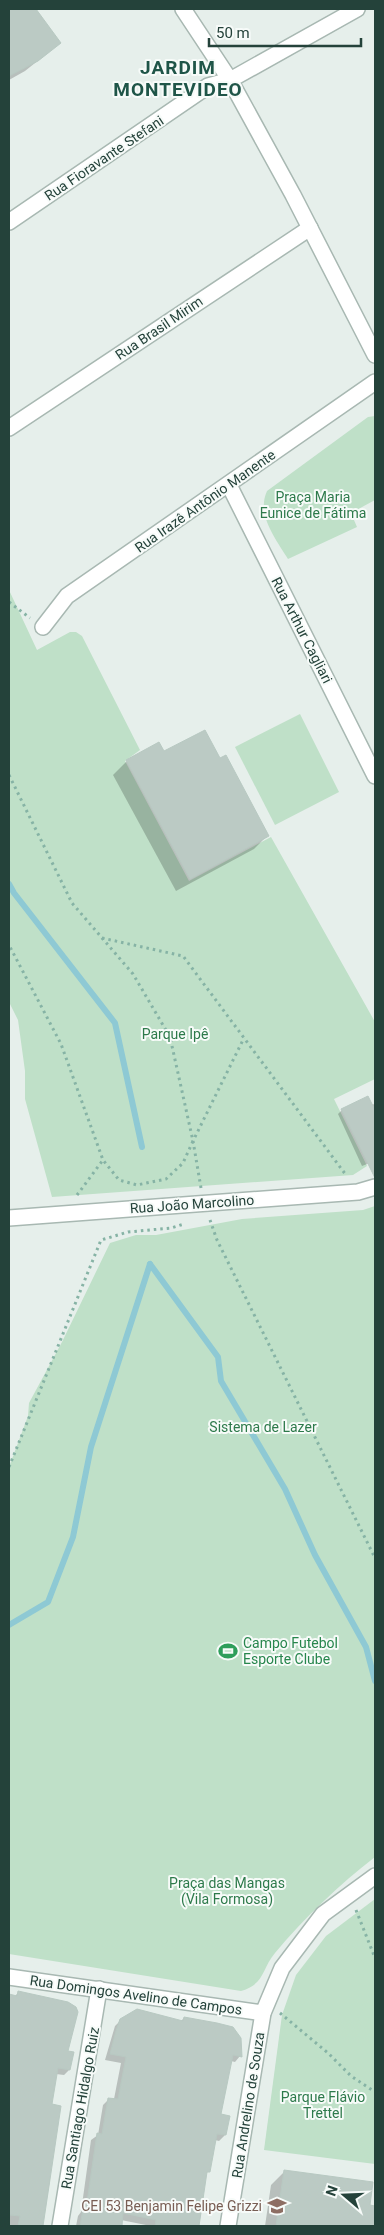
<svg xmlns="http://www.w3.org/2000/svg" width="384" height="2235" viewBox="0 0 384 2235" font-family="Roboto,sans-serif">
<rect width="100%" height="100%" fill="#e6efeb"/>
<!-- green -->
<g fill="#bfe0c8">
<path d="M375,416v84l-24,13 6,14 -69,32c-12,-20 -32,-44 -21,-68l101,-74z"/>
<path d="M9,590l28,60 33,-18h6l6,4 58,114 -15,11 64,120 82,-44 104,185v57l-41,20 33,67 -14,9 -301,22 -27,-98v-28l-7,-51 -8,-16 -1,-8z"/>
<path d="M300,714l39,78 -64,33 -40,-78z"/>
<path d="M375,1206v651c-35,27 -72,62 -100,96 -14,17 -10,31 -34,38l-232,-37v-487l19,-51 1,-13 33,-61 48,-99 26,-8h20l86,-16 121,-9z"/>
<path d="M375,1899v265l-111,-14 18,-135 14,-40 30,-39z"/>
</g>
<!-- shadow -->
<g fill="#0003">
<path d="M9,9h25l26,34 -35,28 -16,9z"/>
<path d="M220,760l48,75 -14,14 -78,42 -63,-116 14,-14z"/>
<path d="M375,1104v57l-13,5 -24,-52 4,-4z"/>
<path d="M19,1992l48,60 2,18 -5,5 -8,-1 -6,31v75l-8,46h-33v-230h6z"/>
<path d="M184,2018l56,38 -5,6 -4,-1 -12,54 6,20 -6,6 -4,-1 -7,31 -3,4 -8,51h-46l-30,-6 -1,6h-44l2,-10 3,-4 10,-72 7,-5 5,-30 6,-6h5l7,-36 -16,-3 10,-34 6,-6 59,2z"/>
<path d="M284,2172l84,34 7,1v19h-110l6,-41z"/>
</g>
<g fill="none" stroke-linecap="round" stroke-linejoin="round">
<!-- stream -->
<g stroke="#8ec9d4" stroke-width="6">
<path d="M9,884l5,9 101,130 27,124"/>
<path d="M150,1264l68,93 3,24 64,108 30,66 51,92 9,34"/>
<path d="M9,1625l39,-23 25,-65 18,-90 59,-183"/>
</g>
</g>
<!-- building -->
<g fill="#bbcac4" stroke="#b8c9c2">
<path d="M9,9h27l25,34 -23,18 -29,15z"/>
<path d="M205,730l15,28 6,-3 43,81 -79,43 -64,-119 33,-18 5,9z"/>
<path d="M368,1096l7,14v68l-34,-69z"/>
<path d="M18,1991l50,11 8,5 2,5 -10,39 6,1 -4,18 -12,-2 -6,36 9,2 -18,120h-25l2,-10 -11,-1v-221l8,2z"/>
<path d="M137,2009l46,12 1,-4 33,6 16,4 8,11 1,19 -9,-2 -12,59 9,2 -4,19 -9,-1 -7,38h-3l-8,54h-44l1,-6 -33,-7 -1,13h-42l3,-17h3l11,-76 5,1 6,-36 10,1 8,-42 -16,-3 6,-23 4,-12z"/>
<path d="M284,2170l89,12 -3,23 5,1v20h-99z"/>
</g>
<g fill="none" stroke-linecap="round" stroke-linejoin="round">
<!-- minor casing -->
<g stroke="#a8b8b2" stroke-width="18">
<g id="minor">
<path d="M9,222l199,-136 22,-6 63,115 82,160"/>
<path d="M9,428l301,-200"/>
<path d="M229,485l146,291"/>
<path d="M43,627l24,-31 308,-214"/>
<path d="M9,1218l349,-26 17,-5"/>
<path d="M9,1977l254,36"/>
<path d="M60,2226l39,-237"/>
</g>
</g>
<!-- tertiary casing -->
<g stroke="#a8b8b2" stroke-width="18">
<g id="tertiary">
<path d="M183,9l47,71 127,-71"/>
<path d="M228,2226l35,-213 19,-45 41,-54 52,-38"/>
</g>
</g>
<!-- path -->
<g stroke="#86b3a5" stroke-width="3" stroke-dasharray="2.5 4" stroke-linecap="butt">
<path d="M9,602l21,16"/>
<path d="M9,775l63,128 61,71 37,63 23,104 -10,22 -17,16 -29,6 -18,-5 -16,-20 -42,-116 -52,-99"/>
<path d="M102,938l81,18 163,219"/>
<path d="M201,1188l-8,-47 51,-103"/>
<path d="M77,1195l26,-35"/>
<path d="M210,1220l7,20 158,318"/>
<path d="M9,1467l92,-227 27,-8 43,-4 13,-4"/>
<path d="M356,1910l19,48"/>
<path d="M280,2013l48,40 23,23 24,16"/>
</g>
<!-- minor -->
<use href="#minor" stroke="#fff" stroke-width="15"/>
<!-- tertiary -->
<use href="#tertiary" stroke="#fff" stroke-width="15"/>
</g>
<!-- icons -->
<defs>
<g id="stadium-bare" transform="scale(1.5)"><path d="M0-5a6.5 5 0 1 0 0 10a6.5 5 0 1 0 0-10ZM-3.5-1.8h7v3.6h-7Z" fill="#2e9e5b" stroke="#f7fbf9" stroke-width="2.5" paint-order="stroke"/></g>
<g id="school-bare" transform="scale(1.5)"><path d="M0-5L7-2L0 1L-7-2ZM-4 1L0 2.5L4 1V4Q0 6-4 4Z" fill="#8d6e63" stroke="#f7fbf9" stroke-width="2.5" paint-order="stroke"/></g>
</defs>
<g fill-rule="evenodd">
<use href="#stadium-bare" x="228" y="1651"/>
<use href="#school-bare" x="277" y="2206"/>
</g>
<g text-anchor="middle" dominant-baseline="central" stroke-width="4" stroke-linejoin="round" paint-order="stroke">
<!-- street labels -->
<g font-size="14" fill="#24423a" stroke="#f7fbf9">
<text transform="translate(104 158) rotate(-34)">Rua Fioravante Stefani</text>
<text transform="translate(159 328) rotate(-34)">Rua Brasil Mirim</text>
<text transform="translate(205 501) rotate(-35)">Rua Irazê Antônio Manente</text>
<text transform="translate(302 630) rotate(63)">Rua Arthur Cagliari</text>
<text transform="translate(192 1204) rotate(-4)">Rua João Marcolino</text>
<text transform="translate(136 1995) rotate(8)">Rua Domingos Avelino de Campos</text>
<text transform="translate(248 2105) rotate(-81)">Rua Andrelino de Souza</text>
<text transform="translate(80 2108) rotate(-80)">Rua Santiago Hidalgo Ruiz</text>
</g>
<!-- park labels -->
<g font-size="14" fill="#2d7a4b" stroke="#f7fbf9">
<text x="313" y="497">Praça Maria<tspan x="313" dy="16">Eunice de Fátima</tspan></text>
<text x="175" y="1034">Parque Ipê</text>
<text x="263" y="1427">Sistema de Lazer</text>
<text x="227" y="1883">Praça das Mangas<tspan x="227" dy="16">(Vila Formosa)</tspan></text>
<text x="323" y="2097">Parque Flávio<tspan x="323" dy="16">Trettel</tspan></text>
</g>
<!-- leisure labels -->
<g font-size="14" fill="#27864d" stroke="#f7fbf9" text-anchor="start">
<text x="243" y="1643">Campo Futebol<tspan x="243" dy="16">Esporte Clube</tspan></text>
</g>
<!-- education labels -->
<g font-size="14" fill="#785e54" stroke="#f7fbf9" text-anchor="end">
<text x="262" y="2206">CEI 53 Benjamin Felipe Grizzi</text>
</g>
<!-- district labels -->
<g font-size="19" font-weight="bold" letter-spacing="1" fill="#1f5548" stroke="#f7fbf9">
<text x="178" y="67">JARDIM<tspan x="178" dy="22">MONTEVIDEO</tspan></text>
</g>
</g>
<!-- border -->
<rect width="384" height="2235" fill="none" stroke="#24423a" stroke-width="20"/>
<!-- north arrow -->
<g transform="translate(344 2195) rotate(289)" stroke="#f7fbf9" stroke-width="4" paint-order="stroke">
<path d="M0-4L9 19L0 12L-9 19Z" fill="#24423a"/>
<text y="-8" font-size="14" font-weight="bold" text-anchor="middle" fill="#24423a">N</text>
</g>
<!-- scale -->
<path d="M209 38v8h152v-8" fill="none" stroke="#24423a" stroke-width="2.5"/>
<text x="216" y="38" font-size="15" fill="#24423a" stroke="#f7fbf9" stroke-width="4" paint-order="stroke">50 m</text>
</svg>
